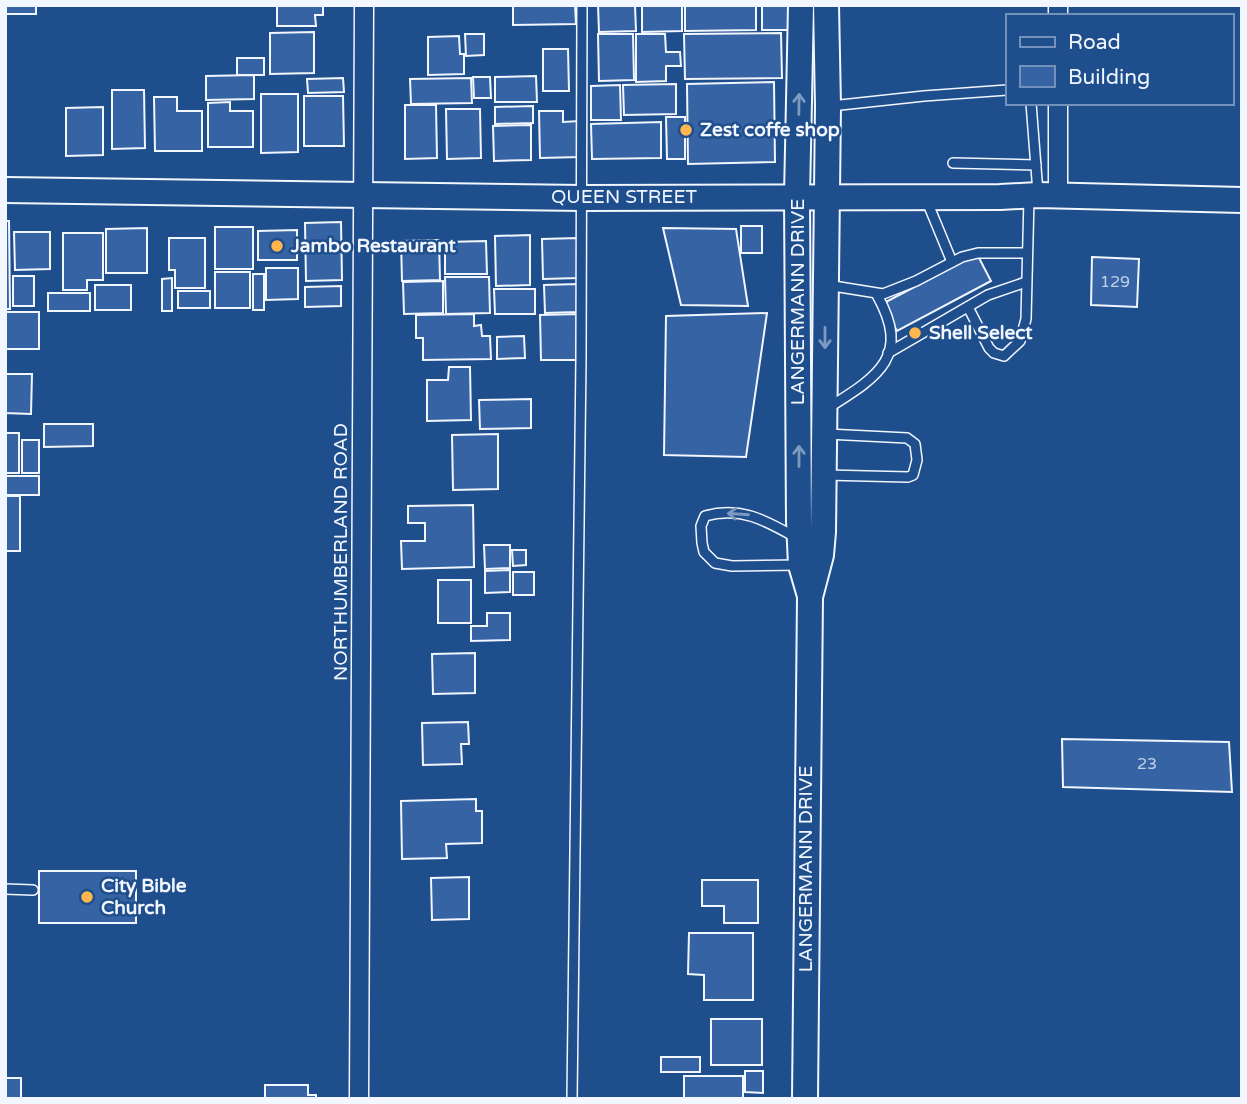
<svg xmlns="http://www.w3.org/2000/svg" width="1247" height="1104" viewBox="0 0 1247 1104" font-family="'Varela Round',sans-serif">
<rect width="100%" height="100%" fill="#1f4e8c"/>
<!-- building -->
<g fill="#3563a3" stroke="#f2f6ff" stroke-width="2">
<rect x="5" y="5" width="31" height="9"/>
<path d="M277,5h46v10h-8l1,11h-39z"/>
<path d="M513,5h62l1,19 -63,1z"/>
<path d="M598,5h37l1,26 -37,1z"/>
<path d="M642,5h40v26l-40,1z"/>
<path d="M685,5h71v25l-71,1z"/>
<path d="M762,5h28l1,25h-29z"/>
<path d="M314,32v41l-44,1v-41z"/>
<path d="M781,33l1,45 -97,1 -1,-45z"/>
<path d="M465,34h19v21l-18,1z"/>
<path d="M598,34h35l1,46 -35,1z"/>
<path d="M636,34h29l1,18h14l1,14h-15v15l-30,1z"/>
<path d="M459,36l1,18h4v20l-36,1v-38z"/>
<path d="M543,49h25l1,42h-26z"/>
<rect x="237" y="58" width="27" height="17"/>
<path d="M254,75v24l-48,1v-24z"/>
<path d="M536,76l1,26h-42v-25z"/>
<path d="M473,77h17l1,21h-17z"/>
<path d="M343,78l1,14 -36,1 -1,-14z"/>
<path d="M471,78l1,25 -61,1 -1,-25z"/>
<path d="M774,82l1,80 -87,2 -1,-80z"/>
<path d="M676,84v30l-52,1 -1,-30z"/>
<path d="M620,85l1,35h-30v-34z"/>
<path d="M112,90h32l1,58 -33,1z"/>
<path d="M261,94h37v58l-37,1z"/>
<path d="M304,96h39l1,50h-40z"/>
<path d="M154,97h23v14h25v40h-47z"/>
<path d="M230,102v9h23v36h-45v-44z"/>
<path d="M405,105h31l1,53 -32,1z"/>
<path d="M533,106v17l-38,1v-17z"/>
<path d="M103,107v48l-37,1v-48z"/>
<path d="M446,109h34l1,49 -34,1z"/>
<path d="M539,111h24v11l17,-1v36l-40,1z"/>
<path d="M666,117h19v42h-18z"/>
<path d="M661,122v36l-69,1 -1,-35z"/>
<path d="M531,125v35l-37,1 -1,-35z"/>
<path d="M5,221h4l1,88h-5z"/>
<path d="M341,222l1,58 -36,1 -1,-58z"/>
<rect x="741" y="226" width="21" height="27"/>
<rect x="215" y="227" width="38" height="42"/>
<path d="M147,228v45h-41v-44z"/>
<path d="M663,228l73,1 12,77 -67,-1z"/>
<path d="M297,230v30h-39v-29z"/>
<path d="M14,232h36v37l-35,1z"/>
<path d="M63,233h40v47h-16v10h-24z"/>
<path d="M530,235v50l-34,1 -1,-50z"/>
<path d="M169,238h36v50h-30v-18h-6z"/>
<path d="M578,238l1,40 -36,1 -1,-40z"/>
<path d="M439,240l1,40 -38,1 -1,-40z"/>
<path d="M486,241l1,33h-42v-32z"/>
<path d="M977,254l14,27 -94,50 -15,-27z"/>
<path d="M1092,257l47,2 -2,48 -46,-2z"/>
<path d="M266,268h32v31l-32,1z"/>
<rect x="215" y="272" width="35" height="36"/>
<rect x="253" y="274" width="11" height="36"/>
<rect x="13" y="276" width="21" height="30"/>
<path d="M445,277h44l1,36 -44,1z"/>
<path d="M172,278v33h-10v-32z"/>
<path d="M443,281v32l-39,1 -1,-32z"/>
<path d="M577,284v28l-32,1 -1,-28z"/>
<rect x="95" y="285" width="36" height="25"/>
<path d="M341,286v20l-36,1v-20z"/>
<path d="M494,289h41v25h-40z"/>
<rect x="178" y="291" width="32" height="17"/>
<rect x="48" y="293" width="42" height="18"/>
<rect x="5" y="312" width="34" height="37"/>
<path d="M767,313l-21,144 -82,-2 2,-139z"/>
<path d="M474,314v12l7,-1 1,11h8l1,23 -68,1v-22h-7v-23z"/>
<path d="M580,314v46h-39l-1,-45z"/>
<path d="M524,336l1,22 -28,1v-22z"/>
<path d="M449,367h21l1,53 -44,1v-41h21z"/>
<path d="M5,374h27l-1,40 -26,-1z"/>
<path d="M531,399v29l-51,1 -1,-29z"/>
<path d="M44,424h49v22l-49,1z"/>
<rect x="5" y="433" width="14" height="40"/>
<path d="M498,434v55l-45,1 -1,-55z"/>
<rect x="22" y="440" width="17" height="33"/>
<rect x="5" y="476" width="34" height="19"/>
<rect x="5" y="496" width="15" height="55"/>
<path d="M473,505l1,62 -72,2 -1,-28h24v-18h-17v-17z"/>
<path d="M484,545h26v23l-25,1z"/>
<path d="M512,550h14v15l-13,1z"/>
<path d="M510,570v22l-25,1v-22z"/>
<rect x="513" y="572" width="21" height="23"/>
<rect x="438" y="580" width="33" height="43"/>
<path d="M487,613h23v27l-39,1v-15h16z"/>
<path d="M475,653v40l-42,1 -1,-40z"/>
<path d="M468,722l1,22h-8l1,20 -39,1 -1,-42z"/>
<path d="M1062,739l167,3 3,50 -169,-5z"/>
<path d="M476,799v12h6v32l-36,1 1,14 -45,1 -1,-58z"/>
<rect x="39" y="871" width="97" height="52"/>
<path d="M469,877v42l-37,1 -1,-42z"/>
<path d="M702,880h56v43h-34v-17h-22z"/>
<path d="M689,933h64v67h-49v-25l-16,-1z"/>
<rect x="711" y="1019" width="51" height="46"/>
<rect x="661" y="1057" width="39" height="15"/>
<path d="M745,1071h18v22l-18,-1z"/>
<rect x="684" y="1076" width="59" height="23"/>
<rect x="5" y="1078" width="16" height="21"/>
<path d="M265,1085h43v10h8v4h-51z"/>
</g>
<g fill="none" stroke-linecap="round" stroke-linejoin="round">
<!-- lane casing -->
<g stroke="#f2f6ff" stroke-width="12">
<g id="lane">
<path d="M1031,103l7,90"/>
<path d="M831,106l93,-10 83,-6"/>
<path d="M953,163l83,2"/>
<path d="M926,199l26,63"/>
<path d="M827,285l56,9 33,-13 46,-24 16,-4h49"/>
<path d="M968,307l21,41 5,5 10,3 16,-15 6,-22 3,-121"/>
<path d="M888,353l100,-58 38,-13"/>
<path d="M828,408c49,-31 84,-51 49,-113"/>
<path d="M825,475l83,2 5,-2 4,-15 -2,-16 -8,-6 -80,-4"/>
<path d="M795,537c-30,-17 -55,-31 -90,-21l-4,10 1,17 2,9 11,11 17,3 68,-1"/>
<path d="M5,889l28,1"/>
<path d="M572,1099l9,-740 1,-354"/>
</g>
</g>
<!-- street casing -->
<g stroke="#f2f6ff" stroke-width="21">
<g id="street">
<path d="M1058,5v11"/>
<path d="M1058,103v93"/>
<path d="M359,1099l5,-1094"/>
</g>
</g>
<!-- secondary casing -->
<g stroke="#f2f6ff" stroke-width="28">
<g id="secondary">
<path d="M801,5l-4,191 2,325 2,44 9,31"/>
<path d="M5,190l577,8 418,-1 38,-2 204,5"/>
<path d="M805,1099l5,-502 11,-42 2,-23 5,-426 -2,-101"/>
</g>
</g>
<!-- lane -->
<use href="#lane" stroke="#1f4e8c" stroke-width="9"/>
<!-- street -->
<use href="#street" stroke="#1f4e8c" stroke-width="18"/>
<!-- secondary -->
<use href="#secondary" stroke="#1f4e8c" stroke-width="24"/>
</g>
<!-- one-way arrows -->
<defs><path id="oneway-shaft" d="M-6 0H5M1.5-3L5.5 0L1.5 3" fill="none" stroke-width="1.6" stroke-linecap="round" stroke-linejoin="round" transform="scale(1.75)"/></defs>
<g stroke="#7e9ac0">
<use href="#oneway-shaft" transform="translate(799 104) rotate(-89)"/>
<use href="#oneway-shaft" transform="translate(825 338) rotate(90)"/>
<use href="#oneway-shaft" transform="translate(799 456) rotate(-90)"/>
<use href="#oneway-shaft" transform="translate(738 514) rotate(-176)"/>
</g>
<!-- markers -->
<g fill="#ffb74d" stroke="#1f4e8c" stroke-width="2.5">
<circle cx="686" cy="130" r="7"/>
<circle cx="277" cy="246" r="7"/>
<circle cx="915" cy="333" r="7"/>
<circle cx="87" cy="897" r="7"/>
</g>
<g text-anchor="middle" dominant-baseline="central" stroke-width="5" stroke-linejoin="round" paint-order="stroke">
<!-- number labels -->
<g font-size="16" fill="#c3d1e8">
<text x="1115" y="282">129</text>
<text x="1147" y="764">23</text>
</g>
<!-- poi labels -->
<g font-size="19" font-weight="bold" fill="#f2f6ff" stroke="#1f4e8c" text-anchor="start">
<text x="700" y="130">Zest coffe shop</text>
<text x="291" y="246">Jambo Restaurant</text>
<text x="929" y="333">Shell Select</text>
<text x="101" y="886">City Bible<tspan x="101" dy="22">Church</tspan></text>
</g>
<!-- street labels -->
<g font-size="19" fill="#f2f6ff" stroke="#1f4e8c">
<text x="624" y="197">QUEEN STREET</text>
<text transform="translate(798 302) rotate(-90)">LANGERMANN DRIVE</text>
<text transform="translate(341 552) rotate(-90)">NORTHUMBERLAND ROAD</text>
<text transform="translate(806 869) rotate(-90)">LANGERMANN DRIVE</text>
</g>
</g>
<!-- border -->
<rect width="1247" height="1104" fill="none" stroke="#f2f6ff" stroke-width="14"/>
<!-- legend -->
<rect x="1006" y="14" width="228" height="91" fill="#1f4e8c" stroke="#7391ba" stroke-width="2"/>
<rect x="1020" y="37" width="35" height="10" fill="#1f4e8c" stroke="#7391ba" stroke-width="2"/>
<text x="1068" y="49" font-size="21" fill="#f2f6ff">Road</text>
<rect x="1020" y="66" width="35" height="21" fill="#3563a3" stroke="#7391ba" stroke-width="2"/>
<text x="1068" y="84" font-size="21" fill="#f2f6ff">Building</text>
</svg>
